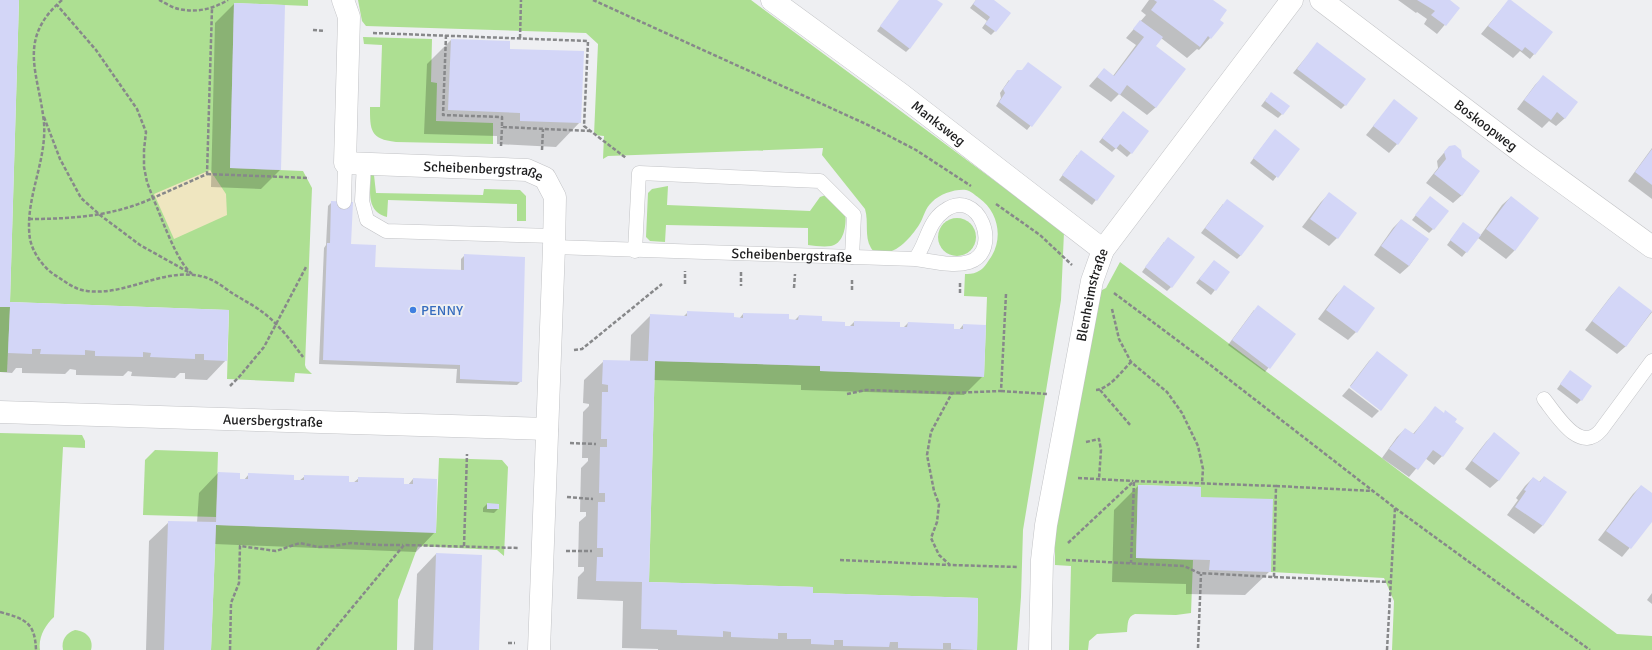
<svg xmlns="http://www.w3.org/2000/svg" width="1652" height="650" viewBox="0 0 1652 650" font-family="Signika,sans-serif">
<rect width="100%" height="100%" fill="#eeeff2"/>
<!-- green -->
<g fill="#addf92">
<path d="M19,0h289v6l-74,-3 -4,165 73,3 9,17 -7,177 1,3 6,6 -17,-1 -1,9 -67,-3 2,-69 -219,-8z"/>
<path d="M358,0h393l313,232 -3,68 -38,230 -2,67 -4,53h-40l1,-52 -165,-5v-6l-164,-5 6,-221 165,5v5l164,5 3,-79 -23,-1 1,-22c3,0 8,0 12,-2 5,-2 9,-7 12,-12 15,-20 10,-48 -10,-62 -4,-3 -8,-7 -13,-8 -11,-1 -26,4 -34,12 -7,6 -8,15 -13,23 -8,12 -22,29 -38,28 -4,0 -8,-1 -10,-5 -7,-12 -2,-26 -6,-39l-43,-54 1,-7 -215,8 -5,3 1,-23 -10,-1 4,-91 -12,-11 -220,-7 -4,-5z"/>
<path d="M363,37l69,2 -1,43 6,1 -1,38 57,2v21l-97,-2c-26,-3 -26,-12 -26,-35h10l2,-62 -18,-1z"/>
<path d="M371,174l3,1 2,18 107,2 1,-6 36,1 6,6v25h-9v-17l-129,-4 -1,17c-21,-5 -17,-26 -16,-43z"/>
<path d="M668,186l-1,19 143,6 10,-14 6,-2 19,18c2,11 -1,31 -14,33 -7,1 -16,0 -23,-1v-17l-142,-3 -1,17 -15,-1 -4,-4 2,-44 4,-4z"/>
<circle cx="957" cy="237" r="19"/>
<path d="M1120,262l497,372 35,2v14h-260l2,-49 -10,-23 -113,-6 -70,-75 -1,-10 -62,-2 -2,73 57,2 -2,53 -15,2 -41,-1c-8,3 -7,9 -8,18l-30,2 -8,7 -1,9h-19l2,-84 -16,-1v-36l45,-238 6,-3z"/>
<path d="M0,307h10l-3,65h-7z"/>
<path d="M0,433l82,2 3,6v7l-22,-1 -9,170c-9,8 -16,21 -14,33h-40z"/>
<path d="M155,450l63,2 -2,65 -73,-2 2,-55z"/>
<path d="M439,458l63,2 6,7 -4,89 -7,-6 -79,-4 -20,54 -1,50h-186l5,-125 220,7z"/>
<path d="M75,630c11,1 19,9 16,20h-28c-2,-10 3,-17 12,-20z"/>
</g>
<!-- sand -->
<path fill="#efe6c0" d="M210,170l16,24 1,21 -53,24 -20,-45z"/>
<!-- shadow -->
<g fill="#0003">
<path d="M0,0h18l-9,303 219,8 -2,49 -19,20 -22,-1v-6h-5l-5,5 -44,-2 1,-4 -4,-1 -5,5 -47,-1v-5l-6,-1 -5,5 -43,-1v-5h-6l-4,5 -12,-1z"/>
<path d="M900,0h36l-26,48 -4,4 -29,-21z"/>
<path d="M976,0h16l3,31 -4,4 -9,-7 5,-7 -17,-13z"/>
<path d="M1149,0h63l7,20 -9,18 -11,12 -2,-1 -10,9 -26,-20 -6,8 1,61 -9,8 -28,-21 -8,8 -22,-16 15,-17 9,7 23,-31 -10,-7 20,-23 -5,-4z"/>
<path d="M1398,0h50l11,8 -22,26 -13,-10 3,-5 -10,-7 -1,1z"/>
<path d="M1509,0l43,32 -22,27 -10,-8 -7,7 -32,-24z"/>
<path d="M234,4l46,166 -19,19 -50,-2 4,-164z"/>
<path d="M451,40l58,10 71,72 -24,25 -59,-3v-8l-73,-2 3,-70z"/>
<path d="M1317,44l28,61 -4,4 -48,-36z"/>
<path d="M1543,77l22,41 -9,8 -7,-5 -7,7 -25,-19 18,-24z"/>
<path d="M1009,80l37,27 -19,23 -31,-24 5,-8 -1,-5z"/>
<path d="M1267,98l15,16 -4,4 -17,-12z"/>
<path d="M1394,101l3,43 -8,9 -23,-18z"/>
<path d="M1123,112l8,41 -4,4 -11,-9 -4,4 -13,-10z"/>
<path d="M1271,135l27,14 -25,32 -23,-18z"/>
<path d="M1449,147l13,48 -9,8 -27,-20 12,-15 -1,-7z"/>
<path d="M1652,148v51l-24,-18z"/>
<path d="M1077,155l37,21 -22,29 -33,-25z"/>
<path d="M1329,194l26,19 -18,25 -8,8 -27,-19 19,-25z"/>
<path d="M1511,197l27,21 -24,33 -8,8 -28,-21 -16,19 -15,-12 13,-18 20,9 22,-31z"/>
<path d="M332,202l18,43 24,23 87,3v-12l4,-4 56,126 -4,4 -61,-2 1,-14 -138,-5 5,-116 2,-3 2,-39z"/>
<path d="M1426,202l7,27 -4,4 -17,-13z"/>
<path d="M1223,204l18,51 -4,4 -36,-26z"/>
<path d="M1401,220l27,19 -19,27 -9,8 -26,-19 19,-27z"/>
<path d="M1164,242l7,45 -4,4 -25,-19z"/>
<path d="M1214,261l15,11 -18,23 -15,-12z"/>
<path d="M1344,287l12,45 -8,8 -30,-21 18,-24z"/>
<path d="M1619,287l33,25 -26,34 -9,8 -32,-24 26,-34z"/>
<path d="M1254,310l41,24 -30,38 -37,-27z"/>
<path d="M688,312l45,6 6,1 4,-5 51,7 5,-5 45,11h5l5,-5 45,6h4l5,-5 51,7 4,-5 20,51 -19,19 -163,-5v-5l-148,-5 -5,203 164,11 163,56h-317v-1l-36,-1 1,-47 -46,-2 1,-22 6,-6v-4h-6l1,-45 7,-6v-4h-6l1,-44 7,-7v-3h-6l1,-46 6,-6v-2l-6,-1 1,-23 20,-19h26l1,-26 19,-19 33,1z"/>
<path d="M1377,353l3,56 -30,-23 19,-25z"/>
<path d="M1567,375l14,25 -4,4 -20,-15z"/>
<path d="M1349,388l30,23 -7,7 -30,-22z"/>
<path d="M1435,408l27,20 -20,28 -8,9 -9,-7 -16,19 -27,-19 15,-21 8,-8 8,5z"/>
<path d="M1494,434l5,46 -9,8 -25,-19 21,-27z"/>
<path d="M218,473l21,1v5l5,1 5,-6 50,7 6,-5 43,7h5l6,-5 49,7 5,-6 22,53 -19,20 -202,-8 -4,106h-64l3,-109 20,-19 28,1 2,-30z"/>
<path d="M1544,477l22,15 -24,34 -8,8 -27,-19 11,-15 -2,-2 9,-12 8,-8 6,4z"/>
<path d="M1138,486l62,12 70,73 -25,24 -59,-1v-10l-74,-2 2,-72z"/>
<path d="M1641,486l11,8v27l-30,36 -24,-17 35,-46z"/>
<path d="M487,504l11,1v4l-4,4 -11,-1v-4z"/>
<path d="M436,554l42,96h-64l3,-76z"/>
<path d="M1652,593v11l-5,-4z"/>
</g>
<!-- building -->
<g fill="#d3d6f7">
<path d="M0,0h19l-9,302 219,8 -2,51 -23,-1v-6h-9v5l-45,-2 1,-4 -8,-1v5l-48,-1v-5l-10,-1v5l-45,-1 1,-5h-9v5l-24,-1 2,-46h-10z"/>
<path d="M899,0h38l6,4 -33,45 -30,-23z"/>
<path d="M976,0h18l17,13 -15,19 -11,-8 5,-7 -17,-13z"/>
<path d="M1154,0h59l14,10 -7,10 4,3 -13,16 -3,-3 -8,11 -49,-37 6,-8z"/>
<path d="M1417,0h33l10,8 -14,18 -15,-11 4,-4z"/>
<path d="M1508,0h3l42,32 -18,23 -10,-8 -3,4 -34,-25z"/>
<path d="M234,3l51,2 -4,165 -51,-2z"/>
<path d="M1140,20l23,17 -7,9 30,23 -30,39 -29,-23 -7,10 -23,-18 7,-9 10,8 30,-39 -11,-8z"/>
<path d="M451,39l59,2v8l74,2 -3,72 -61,-2v-8l-72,-3z"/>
<path d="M1317,42l49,37 -20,27 -49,-37z"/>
<path d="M1028,62l34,25 -30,40 -33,-25 6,-9 -2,-4 14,-19h5z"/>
<path d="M1543,75l35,27 -13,17 -8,-7 -6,8 -27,-20z"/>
<path d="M1271,92l19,14 -7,9 -18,-14z"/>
<path d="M1394,99l24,19 -20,27 -25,-19z"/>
<path d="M1123,111l26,20 -17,23 -12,-10 -4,5 -14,-11z"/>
<path d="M1275,129l25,20 -22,29 -25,-20z"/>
<path d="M1455,145l6,5 1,7 18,14 -18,25 -28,-22 12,-15 -2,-7 5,-6z"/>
<path d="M1652,149v36l-17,-13z"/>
<path d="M1081,150l34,26 -18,25 -35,-26z"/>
<path d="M1329,192l28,21 -19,26 -28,-20z"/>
<path d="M1430,196l19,15 -15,19 -19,-15z"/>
<path d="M1511,196l28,22 -24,33 -29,-22z"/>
<path d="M1227,199l37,27 -23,30 -36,-28z"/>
<path d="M331,201l22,1 -2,42 25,1 -1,22 89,3v-16l61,3 -3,125 -62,-3v-14l-137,-5 4,-117h3z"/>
<path d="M1401,219l28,20 -20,27 -28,-20z"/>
<path d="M1463,222l18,13 -14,18 -17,-13z"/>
<path d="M1168,237l27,20 -23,31 -27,-21z"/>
<path d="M1214,260l16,12 -14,19 -17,-12z"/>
<path d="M1344,285l31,23 -18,25 -31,-23z"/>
<path d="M1619,286l33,25 -26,36 -34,-26z"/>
<path d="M1258,305l38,29 -26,35 -38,-29z"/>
<path d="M687,311l47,2v4l9,1v-5l46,1v5l9,1 1,-5 23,1v5l23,1v4h9v-5l46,1v5h7l1,-5 46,2v5h9v-5l23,1 -2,52 -164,-6v-5l-165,-5 -6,221 164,5v6l165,5 -1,52 -26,-1v-6h-8v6l-45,-1v-6h-8l-1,5 -46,-1v-6h-9v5l-23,-1v-5h-24v-6h-9v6l-47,-2v-5l-8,-1v6l-46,-2v-5l-36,-1 1,-47 -46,-1 1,-24h6v-9h-6l1,-46h7v-9h-6l1,-46h7v-8h-6l1,-47h6v-7l-6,-1 1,-24 45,1 2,-47 37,2z"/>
<path d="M1377,351l31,24 -27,36 -31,-24z"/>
<path d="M1570,370l22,16 -10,15 -22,-17z"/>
<path d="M1435,406l9,7 1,-3 12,9 -2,3 9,6 -21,29 -10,-7 -15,20 -29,-21 16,-21 9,6z"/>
<path d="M1494,432l26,21 -21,28 -27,-20z"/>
<path d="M218,472l22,1v6h8v-6l46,2v5h10v-5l45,1v6h9v-5l46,1v6h9v-6l24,1 -1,54 -220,-8 -5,125h-47l4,-129 48,1z"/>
<path d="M1544,476l23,16 -24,34 -28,-19 11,-16 -2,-1 9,-13 7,5z"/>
<path d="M1138,485l63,2v10l72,2 -2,73 -62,-2 1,-10 -74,-2z"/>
<path d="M1641,485l11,8v29l-21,27 -25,-18z"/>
<path d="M487,503l12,1v5h-12z"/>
<path d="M436,553l46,2 -3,95h-46z"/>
</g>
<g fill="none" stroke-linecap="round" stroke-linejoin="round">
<!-- service casing -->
<g stroke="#c2c3c6" stroke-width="15">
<g id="service">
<path d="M364,164l-2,37 5,19 19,11 168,5"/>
<path d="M344,202l1,-39"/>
<path id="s1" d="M554,247l361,12c17,2 38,8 54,3 34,-10 10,-77 -25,-51 -17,12 -17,33 -29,48"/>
<path d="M635,251l4,-78 181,8 34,34 -2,42"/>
<path d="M1544,399c12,15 36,56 57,31l51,-69"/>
</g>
</g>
<!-- minor casing -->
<g stroke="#c2c3c6" stroke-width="23">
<g id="minor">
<path id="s2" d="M343,0l6,17 -4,146 182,7 18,8 10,19 -1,50 -15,403"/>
<path id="s3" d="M772,0l130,95 201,155"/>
<path id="s4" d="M1321,0l207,157 124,90"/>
<path id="s5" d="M0,412l547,17"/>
<path id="s6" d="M1040,650l2,-90 4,-35 43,-228 3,-16 11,-31 189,-250"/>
</g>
</g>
<!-- path -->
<g stroke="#87888a" stroke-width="2.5" stroke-dasharray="4 2" stroke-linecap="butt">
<path d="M62,0c-46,40 -23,73 -18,123 3,39 -20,77 -14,116 3,15 15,31 28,38 9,6 18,13 29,14 39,5 75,-23 113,-15 12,2 22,10 32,17 11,7 23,13 33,21 15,12 27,28 38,43"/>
<path d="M159,0c6,3 14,8 20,9 17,4 34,0 49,-9"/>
<path d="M593,0l273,124 50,26 55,36"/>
<path d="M313,30l12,1"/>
<path d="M373,33l215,8 -4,85 42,32"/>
<path d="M446,35l-3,80 59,2v10l88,4"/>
<path d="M520,38l1,-38"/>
<path d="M44,117l16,42 21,39 19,17 40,30 50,28"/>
<path d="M501,146l1,-19"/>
<path d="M542,150l1,-21"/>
<path d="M207,174l102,4"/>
<path d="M996,204l44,31 32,30"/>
<path d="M29,219c43,0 85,-3 124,-21l-6,-16 -3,-15v-17l2,-18 -9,-23 -41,-59 -39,-45"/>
<path d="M741,272v14"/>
<path d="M192,274c-16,-13 -30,-56 -39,-76l54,-24 5,-166"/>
<path d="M685,284v-13"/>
<path d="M794,288l1,-14"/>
<path d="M852,290v-12"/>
<path d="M960,293v-11"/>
<path d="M1114,293l95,71 186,144 195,142"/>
<path d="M1006,294l-5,97 -49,2 -21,39 -4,23 7,36 5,13 -2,18 -6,16 8,17 11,10 68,2"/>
<path d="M1112,309l7,30 12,23 36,30 15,21 16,33 5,23 -1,14"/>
<path d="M574,350l8,-1 80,-65"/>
<path d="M230,386l9,-9 25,-30 42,-80"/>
<path d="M1096,390c13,-1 26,-19 35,-28"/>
<path d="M1100,390l31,36"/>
<path d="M1001,391l46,3"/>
<path d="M847,394l19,-4 86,3"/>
<path d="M1086,442l13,-3 2,11 -2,29"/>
<path d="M570,443l26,1"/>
<path d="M1078,478l55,3"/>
<path d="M1276,486l97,5"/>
<path d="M567,497l26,2"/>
<path d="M1068,543l66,-62"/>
<path d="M464,546l3,-92"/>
<path d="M566,551h26"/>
<path d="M840,560l110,5"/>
<path d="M1066,560l118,6 15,7 75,4 2,-91 -142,-5 -3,82"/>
<path d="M1274,577l116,5"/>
<path d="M0,612c25,7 35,10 36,38"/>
<path d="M508,643h7"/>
<path d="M1198,648l3,-74"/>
<path d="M230,650l1,-47 8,-20 1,-37 36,5 24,-8 18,4 16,-1 17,-3 29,2h23"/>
<path d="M317,650l87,-105 115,3"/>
<path d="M1387,650l8,-142"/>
</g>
<!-- service -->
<use href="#service" stroke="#fff" stroke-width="14"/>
<!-- minor -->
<use href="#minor" stroke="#fff" stroke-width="22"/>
</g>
<!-- markers -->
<circle fill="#3f7fe0" stroke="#eeeff2" stroke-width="1.5" cx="413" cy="310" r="4"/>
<g text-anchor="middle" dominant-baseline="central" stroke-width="4" stroke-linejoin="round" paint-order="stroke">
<!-- street labels -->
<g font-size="14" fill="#1e1e1f" stroke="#eeeff2">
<text stroke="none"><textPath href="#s3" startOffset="207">Manksweg</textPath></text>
<text stroke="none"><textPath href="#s4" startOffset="207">Boskoopweg</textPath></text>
<text stroke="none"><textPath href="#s2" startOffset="303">Scheibenbergstraße</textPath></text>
<text stroke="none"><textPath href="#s1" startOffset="238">Scheibenbergstraße</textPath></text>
<text stroke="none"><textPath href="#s6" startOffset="360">Blenheimstraße</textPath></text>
<text stroke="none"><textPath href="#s5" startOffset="273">Auersbergstraße</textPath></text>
</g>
<!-- shop labels -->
<g font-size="14" fill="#366cbe" stroke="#eeeff2" text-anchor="start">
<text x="421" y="310">PENNY</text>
</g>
</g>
</svg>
